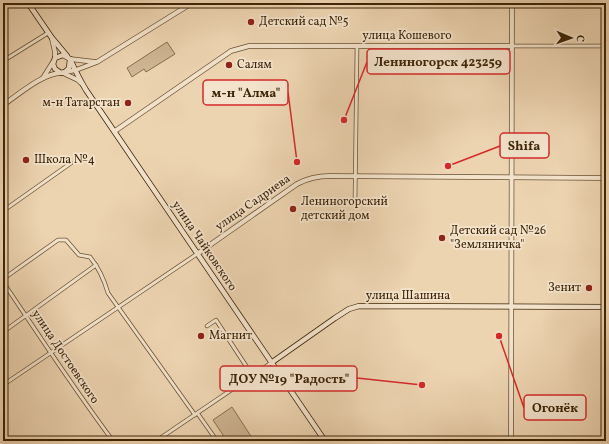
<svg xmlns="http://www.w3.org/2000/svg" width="609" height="444" viewBox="0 0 609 444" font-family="Vollkorn,serif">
<rect width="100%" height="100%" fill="#edd4b1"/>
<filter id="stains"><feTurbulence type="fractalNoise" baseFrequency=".005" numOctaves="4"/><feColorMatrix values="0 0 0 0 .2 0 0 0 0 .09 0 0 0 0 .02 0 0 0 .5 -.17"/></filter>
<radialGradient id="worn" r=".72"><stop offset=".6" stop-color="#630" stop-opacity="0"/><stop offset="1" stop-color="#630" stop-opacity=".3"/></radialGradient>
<!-- green -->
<g fill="#cfb694" stroke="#866e4e">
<path d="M167,42l8,12 -29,18 -2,-3 -12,8 -5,-9z"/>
<path d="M232,407l22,34h-27l-14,-21z"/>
</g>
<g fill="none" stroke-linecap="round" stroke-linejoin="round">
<!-- minor casing -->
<g stroke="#695132" stroke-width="4.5">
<g id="minor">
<path d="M512,46h94"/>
<path d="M3,61l45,-28"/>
<path d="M355,201l2,-154"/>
<path d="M3,211l68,-48"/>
<path d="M3,279l55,-39h8l13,15 11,2c9,11 14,22 18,36l87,122"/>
<path d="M3,282c36,53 71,107 110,159"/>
<path d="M207,326l9,-6 36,55"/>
<path d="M3,332l93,-67"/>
<path d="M3,385l194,-131"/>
<path d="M198,414l19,27"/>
<path d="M3,436l4,5"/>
<path d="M156,441l115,-78"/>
</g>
</g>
<!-- tertiary casing -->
<g stroke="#695132" stroke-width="5.5">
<g id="tertiary">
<path d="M52,39l3,13v6"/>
<path d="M70,59l25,3"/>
<path d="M65,72l11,-2 21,-8 95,-59"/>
<path d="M63,73l15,7 3,3"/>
<path d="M43,78l10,-16"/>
<path d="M3,105c15,-10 40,-32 58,-32"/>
<path d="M115,131l116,-80 18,-5h263"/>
<path d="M197,254l100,-70c11,-6 21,-8 33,-8l276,2"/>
<path d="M511,441l1,-438"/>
</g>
</g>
<!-- secondary casing -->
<g stroke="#3d2507" stroke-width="6">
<g id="secondary">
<path d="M28,3l24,35 15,18"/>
<path d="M70,59l-1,9 -4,4 -4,1 -6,-4 -2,-5 2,-6 8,-3 7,4c5,11 10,21 16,31l239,351"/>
<path d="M271,363l64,-45 14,-9 10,-3 247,1"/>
</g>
</g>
<!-- minor -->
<use href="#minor" stroke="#f3e3cc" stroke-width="3"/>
<!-- tertiary -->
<use href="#tertiary" stroke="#f3e3cc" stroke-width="4"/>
<!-- secondary -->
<use href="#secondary" stroke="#f3e3cc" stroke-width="4.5"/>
</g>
<!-- markers -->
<g fill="#8f2418" stroke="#f3e3cc" stroke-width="1.5">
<circle cx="251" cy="22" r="4"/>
<circle cx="229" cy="65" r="4"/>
<circle cx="128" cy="103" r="4"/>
<circle cx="26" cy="160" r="4"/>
<circle cx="293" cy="209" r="4"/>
<circle cx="442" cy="238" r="4"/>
<circle cx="589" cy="288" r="4"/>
<circle cx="201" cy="336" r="4"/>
</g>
<g text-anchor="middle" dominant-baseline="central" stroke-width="3.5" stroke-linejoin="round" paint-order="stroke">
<!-- poi labels -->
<g font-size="12" fill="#3d2507" stroke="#f3e3cc" text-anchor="start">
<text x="259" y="22">Детский сад №5</text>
<text x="237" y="65">Салям</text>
<text x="120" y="103" text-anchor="end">м-н Татарстан</text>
<text x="34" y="160">Школа №4</text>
<text x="301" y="202">Лениногорский<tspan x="301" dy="14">детский дом</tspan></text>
<text x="450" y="231">Детский сад №26<tspan x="450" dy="14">"Земляничка"</tspan></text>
<text x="581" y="288" text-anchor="end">Зенит</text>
<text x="209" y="336">Магнит</text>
</g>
<!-- street labels -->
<g font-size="12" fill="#3d2507" stroke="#f3e3cc">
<text x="407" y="36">улица Кошевого</text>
<text transform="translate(253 203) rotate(-35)">улица Садриева</text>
<text transform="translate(204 246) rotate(56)">улица Чайковского</text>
<text x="408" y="296">улица Шашина</text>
<text transform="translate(65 357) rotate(56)">улица Достоевского</text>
</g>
</g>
<!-- callouts -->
<path fill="none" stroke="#d62828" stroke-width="1.5" d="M344 120L367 62M297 162L288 92M448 166L500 146M422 385L357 378M499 336L524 408"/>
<g fill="#d62828" stroke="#f3e3cc" stroke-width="1.5">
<circle cx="344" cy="120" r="4"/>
<circle cx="297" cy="162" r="4"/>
<circle cx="448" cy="166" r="4"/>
<circle cx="422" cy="385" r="4"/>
<circle cx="499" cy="336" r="4"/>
</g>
<g fill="#f3e3cc" stroke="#d62828" stroke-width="1.5">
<rect x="367" y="49" width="143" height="25" rx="4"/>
<rect x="203" y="80" width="85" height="25" rx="4"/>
<rect x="500" y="133" width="49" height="25" rx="4"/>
<rect x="220" y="366" width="137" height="25" rx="4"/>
<rect x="524" y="395" width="62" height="25" rx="4"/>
</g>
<g font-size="13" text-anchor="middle" font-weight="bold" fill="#3d2507">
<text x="438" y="66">Лениногорск 423259</text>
<text x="246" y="97">м-н "Алма"</text>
<text x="524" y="150">Shifa</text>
<text x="289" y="383">ДОУ №19 "Радость"</text>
<text x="555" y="412">Огонёк</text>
</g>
<!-- margin -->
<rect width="609" height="444" fill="none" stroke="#edd4b1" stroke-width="16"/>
<rect x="4" y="4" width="601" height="436" fill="none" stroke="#3d2507" stroke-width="2"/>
<rect x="8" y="8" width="593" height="428" fill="none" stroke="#3d2507"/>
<!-- north arrow -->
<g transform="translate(571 38) rotate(92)" stroke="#f3e3cc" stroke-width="3" paint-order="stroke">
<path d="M0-3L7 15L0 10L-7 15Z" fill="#3d2507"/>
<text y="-6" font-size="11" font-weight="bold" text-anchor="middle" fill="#3d2507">С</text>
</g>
<rect width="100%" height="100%" filter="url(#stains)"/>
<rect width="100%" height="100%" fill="url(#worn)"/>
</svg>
